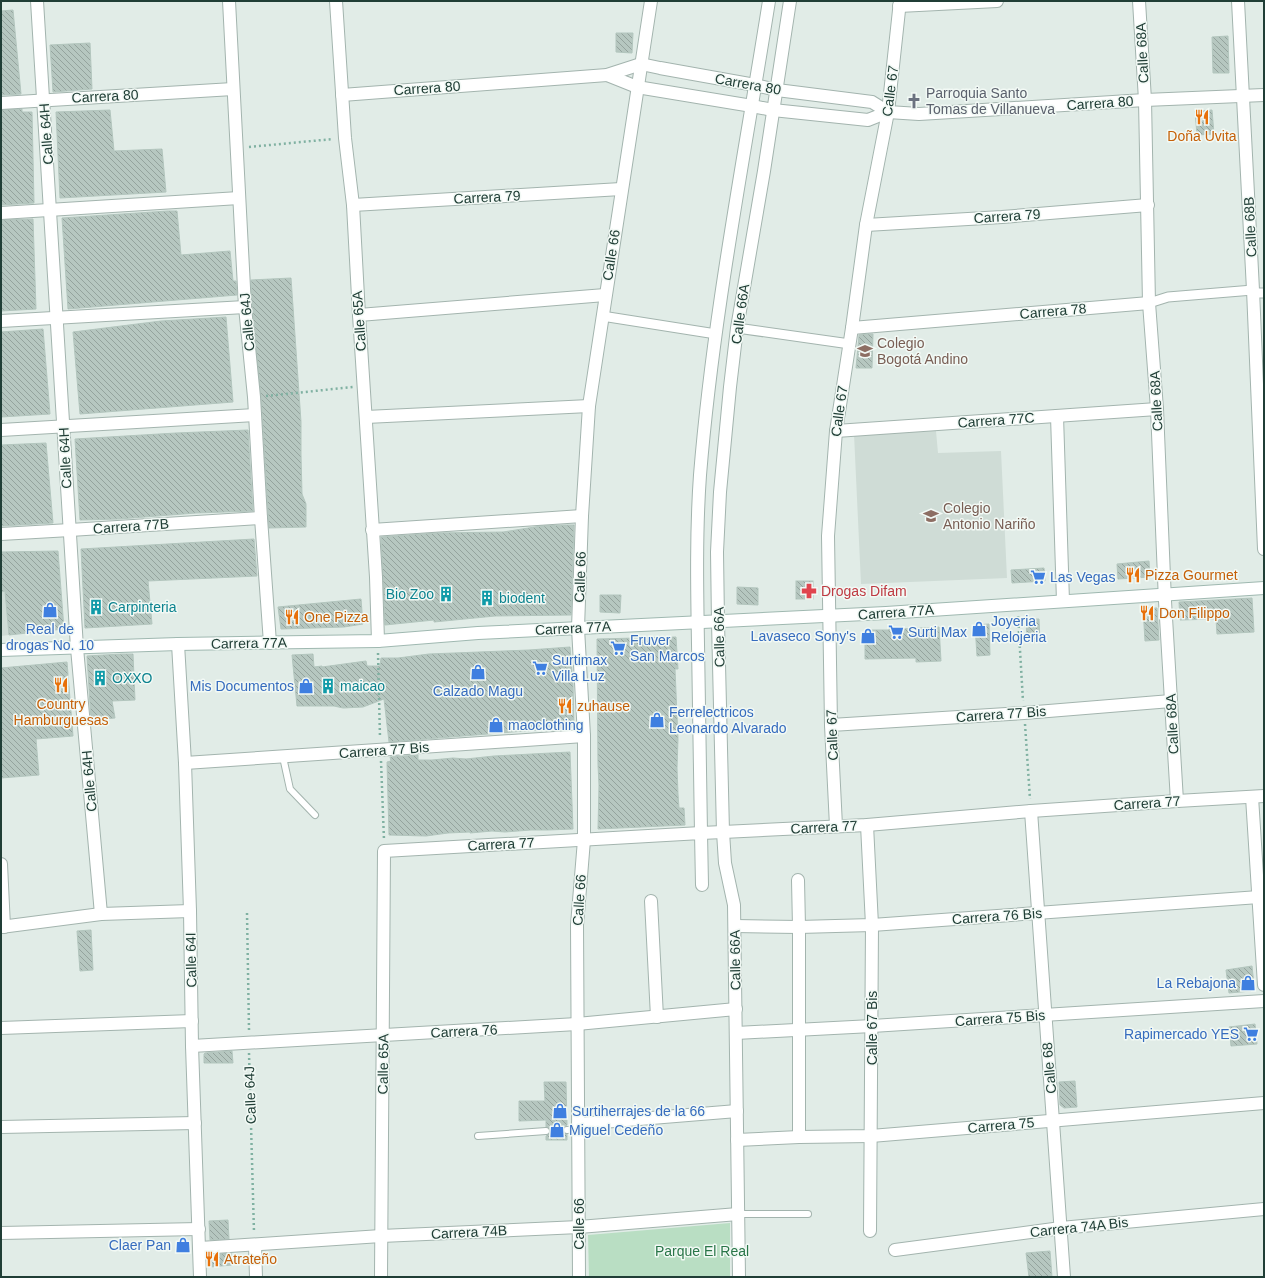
<svg xmlns="http://www.w3.org/2000/svg" width="1265" height="1278" viewBox="0 0 1265 1278" font-family="Arial,sans-serif">
<defs>
<pattern id="building-back-hatch" width="6" height="6" patternUnits="userSpaceOnUse"><rect width="6" height="6" fill="#b6c7c0"/><path d="M-1 5l2 2M0 0l6 6M5-1l2 2" fill="none" stroke="#94a39d"/></pattern>
</defs>
<rect width="100%" height="100%" fill="#e1ece7"/>
<!-- built -->
<g fill="#cfdcd6">
<path d="M936,431l2,22 63,-2 6,127 -146,6 -7,-150z"/>
<path d="M5,591l4,44 -8,1v-44z"/>
</g>
<!-- green -->
<path fill="#b9dec3" d="M730,1223v54h-141l-1,-42z"/>
<!-- building -->
<g fill="url(#building-back-hatch)" stroke="#b3c6be">
<path d="M13,10l8,84 -20,1v-84z"/>
<path d="M616,33h17l-1,20 -16,-1z"/>
<path d="M1228,36l1,37h-16l-1,-36z"/>
<path d="M90,43l2,46 -39,3 -3,-47z"/>
<path d="M22,109v3h10l2,91 -33,2v-95z"/>
<path d="M110,110l4,41 48,-2 4,43 -106,6 -4,-86z"/>
<path d="M1212,110l2,24 -17,1 -2,-24z"/>
<path d="M168,211h9l4,44 49,-4 3,30h3l1,14 -169,14 -6,-91z"/>
<path d="M33,219l3,90 -35,2v-91z"/>
<path d="M291,278l10,144v33l1,39 4,10v23l-37,1 -8,-131 -9,-91 -1,-26z"/>
<path d="M226,317l7,85 -153,12 -7,-82 88,-11z"/>
<path d="M43,329l7,85 -49,3v-85z"/>
<path d="M868,334h5l-1,34h-16l3,-33z"/>
<path d="M248,430l5,81 -57,2 -77,6 -39,1 -5,-81 101,-6z"/>
<path d="M46,443l7,80 -52,3v-81z"/>
<path d="M566,525h8l-3,90 -76,1 -61,6v-2l-49,5 -4,-88 56,-4 66,-1 38,-6z"/>
<path d="M254,539l3,37 -109,5 4,43 -67,4 -4,-79z"/>
<path d="M58,551l6,78 -55,6 -4,-44 -4,1v-40z"/>
<path d="M1149,561l1,16 -32,2 -1,-15z"/>
<path d="M1044,568l1,13 -33,2 -1,-13z"/>
<rect x="796" y="581" width="17" height="18"/>
<path d="M737,587l21,1v17l-21,-1z"/>
<path d="M600,595h21l-1,18 -20,-1z"/>
<path d="M1252,598l2,34 -37,2 -1,-15 -36,1 -1,-18z"/>
<path d="M361,599l2,25 -19,3 -63,2 -3,-22z"/>
<path d="M1143,608h14l2,32 -14,1z"/>
<path d="M1026,619h13l1,23h-13z"/>
<path d="M989,624l1,31 -13,1 -2,-31z"/>
<path d="M902,627v2l37,-2 2,34 -25,1v-4l-51,1v-29h24v-2z"/>
<path d="M676,637l2,32h-3l3,70 -1,29 1,26 1,14h5l1,17 -87,4 1,-44 -1,-20 -1,-126z"/>
<path d="M570,647l3,37 1,43 -185,15 -5,-43 -21,8 -20,1 -9,-2h-37l-5,-51 21,-1 1,13 8,-1v1l44,-6 1,5h13l1,-8h17l31,-4 100,-4z"/>
<path d="M122,654h11l2,46 -23,1 3,17 -24,2 -4,-64z"/>
<path d="M67,662l6,74 -37,3 3,36 -38,3v-110z"/>
<path d="M570,752l3,77 -25,1h-17l-26,2 -13,-1 -22,2v-1l-22,1 -22,3 -37,-1 -2,-73 4,-1 -1,-4 28,-2v5h14l21,-2 13,1 28,-3z"/>
<path d="M91,930l2,40 -13,1 -3,-40z"/>
<path d="M1252,966l2,19 -3,6 -22,2 -3,-23z"/>
<path d="M1255,1024l2,20 -26,2 -2,-19z"/>
<path d="M232,1051l1,12h-29v-9l1,-1z"/>
<path d="M1075,1081l2,26 -13,1 -4,-3 -1,-23z"/>
<path d="M544,1082h22l1,43 -3,2 -1,3 1,3 3,1v6h-21v-4l3,-2 1,-3 -1,-3 -3,-1v-7l-27,1v-20h26z"/>
<path d="M228,1220l1,19 -19,1 -1,-19z"/>
<path d="M1050,1251l2,26h-23l-3,-24z"/>
<path d="M231,1253l1,12 -22,2 -1,-12z"/>
</g>
<g fill="none" stroke-linecap="round" stroke-linejoin="round">
<!-- service casing -->
<g stroke="#a3b4ae" stroke-width="8">
<g id="service">
<path d="M283,757l7,32 25,26"/>
<path d="M567,1130l11,-1"/>
<path d="M478,1136l68,-5"/>
<path d="M738,1214h70"/>
</g>
</g>
<!-- pedestrian casing -->
<g stroke="#a3b4ae" stroke-width="11">
<g id="pedestrian">
<path d="M1253,293h11"/>
<path d="M1149,303l19,-6 85,-7"/>
<path d="M602,316l114,18"/>
<path d="M737,328l113,16"/>
</g>
</g>
<!-- minor casing -->
<g stroke="#a3b4ae" stroke-width="14">
<g id="minor">
<path d="M229,1l16,306 9,90 7,121 9,125"/>
<path d="M336,1l9,137 8,67 6,110 17,262 2,64"/>
<path d="M1139,1l6,99 4,203 8,106 8,192 12,200"/>
<path d="M1238,1l15,289 11,259"/>
<path d="M899,6l98,-5"/>
<path d="M607,75l30,12 115,19"/>
<path d="M342,95l265,-20 34,-11 19,4 95,17"/>
<path d="M1,103l232,-14"/>
<path d="M353,205l268,-16"/>
<path d="M1,213l238,-15"/>
<path d="M866,225l136,-8 146,-12"/>
<path d="M359,315l246,-20"/>
<path d="M1,321l244,-14"/>
<path d="M852,328l297,-25"/>
<path d="M1057,416l6,185"/>
<path d="M366,417l223,-11"/>
<path d="M1,430l254,-15"/>
<path d="M836,431l321,-22"/>
<path d="M372,530l210,-14"/>
<path d="M1,534l69,-4 191,-12"/>
<path d="M578,628l4,-112 7,-110 62,-405"/>
<path d="M178,644l7,119 5,148 2,135 8,231"/>
<path d="M77,648l24,266"/>
<path d="M831,725l193,-12 147,-12"/>
<path d="M185,763l399,-27"/>
<path d="M1252,797l12,188"/>
<path d="M1031,811l33,466"/>
<path d="M867,825l5,100 -2,306"/>
<path d="M836,826l-5,-101 -3,-189 8,-105 16,-103 14,-103 22,-113 12,-111"/>
<path d="M723,832l144,-7 164,-14 146,-10 87,-5"/>
<path d="M1,864l3,63"/>
<path d="M798,880l1,47v210"/>
<path d="M651,901l6,116"/>
<path d="M735,926l64,1 73,-2 387,-28"/>
<path d="M1,927l100,-13 89,-3"/>
<path d="M1,1028l191,-7"/>
<path d="M736,1033l136,-7 392,-25"/>
<path d="M192,1046l385,-22 159,-15"/>
<path d="M578,1124l159,-13"/>
<path d="M1,1127l194,-4"/>
<path d="M737,1140l62,-3 72,-1 393,-33"/>
<path d="M1,1233l198,-4"/>
<path d="M255,1245l1,32"/>
<path d="M200,1248l181,-12 198,-9 159,-13"/>
<path d="M895,1250l166,-22 203,-19"/>
<path d="M381,1277l3,-426 317,-18 1,52"/>
</g>
</g>
<!-- tertiary casing -->
<g stroke="#a3b4ae" stroke-width="14">
<g id="tertiary">
<path d="M37,1l40,647"/>
<path d="M755,85l22,5 95,12 16,10"/>
<path d="M752,106l21,4 95,10 20,-8 31,2 226,-14 119,-5"/>
<path d="M578,628l6,108v104l-7,85 2,352"/>
<path d="M723,832l-22,1c-1,-63 -2,-126 -3,-189 -1,-56 -2,-113 2,-169 13,-159 44,-316 69,-474"/>
<path d="M739,1277l-5,-372 -9,-42 -2,-31 -5,-210 -1,-70 3,-60 10,-105 7,-59 27,-157 26,-170"/>
</g>
</g>
<!-- secondary casing -->
<g stroke="#9fb8b0" stroke-width="14">
<path id="secondary" d="M1,650l177,-6 200,-3 100,-8 408,-20 378,-25"/>
</g>
<!-- path -->
<g stroke="#80b1a2" stroke-width="2.5" stroke-dasharray="2 3" stroke-linecap="butt">
<path d="M249,147l84,-8"/>
<path d="M266,396l87,-9"/>
<path d="M1018,616l5,85"/>
<path d="M378,653l2,85"/>
<path d="M1025,724l5,75"/>
<path d="M381,761l3,79"/>
<path d="M247,913l2,117"/>
<path d="M249,1053l5,179"/>
</g>
<!-- service -->
<use href="#service" stroke="#fff" stroke-width="6"/>
<!-- pedestrian -->
<use href="#pedestrian" stroke="#fff" stroke-width="9"/>
<!-- minor -->
<use href="#minor" stroke="#fff" stroke-width="12"/>
<!-- tertiary -->
<use href="#tertiary" stroke="#fff" stroke-width="12"/>
<!-- secondary -->
<use href="#secondary" stroke="#fff" stroke-width="12"/>
</g>
<!-- icons -->
<defs>
<g id="church-bare" transform="scale(1.2)"><path d="M-1.2-6h2.4v3.5h3.3v2.4h-3.3V6h-2.4V-.1h-3.3v-2.4h3.3Z" fill="#6b7280" stroke="#f2f9f5" stroke-width="2.5" paint-order="stroke"/></g>
<g id="restaurant-bare" transform="scale(1.2)"><path d="M-5-6h1v4h1v-4h1v4h1v-4h1v5L-1.5 .5V6h-2V.5L-5-1ZM5-6V6H3V1.5H1.5Q1.5-4 5-6Z" fill="#e8710a" stroke="#f2f9f5" stroke-width="2.5" paint-order="stroke"/></g>
<g id="school-bare" transform="scale(1.2)"><path d="M0-5L7-2L0 1L-7-2ZM-4 1L0 2.5L4 1V4Q0 6-4 4Z" fill="#8d6e63" stroke="#f2f9f5" stroke-width="2.5" paint-order="stroke"/></g>
<g id="supermarket-bare" transform="scale(1.2)"><path d="M-6-5.5h2.5l.6 2H6L4.5 2H-2.5L-4.4-4H-6ZM-1.5 3.2a1.3 1.3 0 1 0 .1 0ZM3 3.2a1.3 1.3 0 1 0 .1 0Z" fill="#3f7fe0" stroke="#f2f9f5" stroke-width="2.5" paint-order="stroke"/></g>
<g id="pharmacy-bare" transform="scale(1.2)"><path d="M-2-6h4v4h4v4h-4v4h-4v-4h-4v-4h4Z" fill="#e0444e" stroke="#f2f9f5" stroke-width="2.5" paint-order="stroke"/></g>
<g id="building-bare" transform="scale(1.2)"><path d="M-4-6H4V6H1V3H-1V6H-4ZM-2.5-4.3h1.7v1.8h-1.7ZM.8-4.3h1.7v1.8H.8ZM-2.5-1h1.7V.8h-1.7ZM.8-1h1.7V.8H.8Z" fill="#0f9aa8" stroke="#f2f9f5" stroke-width="2.5" paint-order="stroke"/></g>
<g id="shop-bare" transform="scale(1.2)"><path d="M-5-2.5h2.3a2.7 3.5 0 0 1 5.4 0H5L5.5 6h-11ZM-1.5-2.5h3a1.5 2.3 0 0 0-3 0Z" fill="#3f7fe0" stroke="#f2f9f5" stroke-width="2.5" paint-order="stroke"/></g>
</defs>
<g fill-rule="evenodd">
<use href="#church-bare" x="914" y="101"/>
<use href="#restaurant-bare" x="1202" y="117"/>
<use href="#school-bare" x="865" y="351"/>
<use href="#school-bare" x="931" y="516"/>
<use href="#restaurant-bare" x="1133" y="575"/>
<use href="#supermarket-bare" x="1038" y="577"/>
<use href="#pharmacy-bare" x="809" y="591"/>
<use href="#building-bare" x="446" y="594"/>
<use href="#building-bare" x="487" y="598"/>
<use href="#building-bare" x="96" y="607"/>
<use href="#shop-bare" x="50" y="610"/>
<use href="#restaurant-bare" x="1147" y="613"/>
<use href="#restaurant-bare" x="292" y="617"/>
<use href="#shop-bare" x="979" y="629"/>
<use href="#supermarket-bare" x="896" y="632"/>
<use href="#shop-bare" x="868" y="636"/>
<use href="#supermarket-bare" x="618" y="648"/>
<use href="#supermarket-bare" x="540" y="668"/>
<use href="#shop-bare" x="478" y="672"/>
<use href="#building-bare" x="100" y="678"/>
<use href="#restaurant-bare" x="61" y="685"/>
<use href="#shop-bare" x="306" y="686"/>
<use href="#building-bare" x="328" y="686"/>
<use href="#restaurant-bare" x="565" y="706"/>
<use href="#shop-bare" x="657" y="720"/>
<use href="#shop-bare" x="496" y="725"/>
<use href="#shop-bare" x="1248" y="983"/>
<use href="#supermarket-bare" x="1251" y="1034"/>
<use href="#shop-bare" x="560" y="1111"/>
<use href="#shop-bare" x="557" y="1130"/>
<use href="#shop-bare" x="183" y="1245"/>
<use href="#restaurant-bare" x="212" y="1259"/>
</g>
<g text-anchor="middle" dominant-baseline="central" stroke-width="3" stroke-linejoin="round" paint-order="stroke">
<!-- street labels -->
<g font-size="14" fill="#203e36" stroke="#f2f9f5">
<text transform="translate(1142 53) rotate(-93)">Calle 68A</text>
<text transform="translate(748 84) rotate(10)">Carrera 80</text>
<text transform="translate(427 88) rotate(-4)">Carrera 80</text>
<text transform="translate(890 91) rotate(-83)">Calle 67</text>
<text transform="translate(105 96) rotate(-3)">Carrera 80</text>
<text transform="translate(1100 103) rotate(-4)">Carrera 80</text>
<text transform="translate(46 134) rotate(-94)">Calle 64H</text>
<text transform="translate(487 197) rotate(-3)">Carrera 79</text>
<text transform="translate(1007 216) rotate(-4)">Carrera 79</text>
<text transform="translate(1250 227) rotate(-93)">Calle 68B</text>
<text transform="translate(611 255) rotate(-81)">Calle 66</text>
<text transform="translate(1053 311) rotate(-5)">Carrera 78</text>
<text transform="translate(740 314) rotate(-82)">Calle 66A</text>
<text transform="translate(359 321) rotate(-94)">Calle 65A</text>
<text transform="translate(247 322) rotate(-95)">Calle 64J</text>
<text transform="translate(1156 401) rotate(-93)">Calle 68A</text>
<text transform="translate(839 411) rotate(-82)">Calle 67</text>
<text transform="translate(996 420) rotate(-4)">Carrera 77C</text>
<text transform="translate(65 458) rotate(-93)">Calle 64H</text>
<text transform="translate(131 526) rotate(-4)">Carrera 77B</text>
<text transform="translate(580 577) rotate(-88)">Calle 66</text>
<text transform="translate(896 612) rotate(-4)">Carrera 77A</text>
<text transform="translate(573 628) rotate(-3)">Carrera 77A</text>
<text transform="translate(719 637) rotate(-91)">Calle 66A</text>
<text transform="translate(249 643) rotate(-1)">Carrera 77A</text>
<text transform="translate(1001 714) rotate(-4)">Carrera 77 Bis</text>
<text transform="translate(1172 724) rotate(-93)">Calle 68A</text>
<text transform="translate(832 735) rotate(-92)">Calle 67</text>
<text transform="translate(384 750) rotate(-4)">Carrera 77 Bis</text>
<text transform="translate(89 781) rotate(-95)">Calle 64H</text>
<text transform="translate(1147 803) rotate(-4)">Carrera 77</text>
<text transform="translate(824 827) rotate(-3)">Carrera 77</text>
<text transform="translate(501 844) rotate(-3)">Carrera 77</text>
<text transform="translate(579 900) rotate(-86)">Calle 66</text>
<text transform="translate(997 916) rotate(-4)">Carrera 76 Bis</text>
<text transform="translate(191 960) rotate(-91)">Calle 64I</text>
<text transform="translate(735 960) rotate(-91)">Calle 66A</text>
<text transform="translate(1000 1018) rotate(-4)">Carrera 75 Bis</text>
<text transform="translate(872 1028) rotate(-90)">Calle 67 Bis</text>
<text transform="translate(464 1031) rotate(-3)">Carrera 76</text>
<text transform="translate(383 1064) rotate(-89)">Calle 65A</text>
<text transform="translate(1049 1068) rotate(-95)">Calle 68</text>
<text transform="translate(250 1095) rotate(-92)">Calle 64J</text>
<text transform="translate(1001 1125) rotate(-5)">Carrera 75</text>
<text transform="translate(579 1224) rotate(-90)">Calle 66</text>
<text transform="translate(1079 1227) rotate(-6)">Carrera 74A Bis</text>
<text transform="translate(469 1232) rotate(-3)">Carrera 74B</text>
</g>
<!-- worship labels -->
<g font-size="14" fill="#5b616d" stroke="#f2f9f5" text-anchor="start">
<text x="926" y="93">Parroquia Santo<tspan x="926" dy="16">Tomas de Villanueva</tspan></text>
</g>
<!-- food labels -->
<g font-size="14" fill="#c56008" stroke="#f2f9f5" text-anchor="start">
<text x="1202" y="136" text-anchor="middle">Doña Uvita</text>
<text x="1145" y="575">Pizza Gourmet</text>
<text x="1159" y="613">Don Filippo</text>
<text x="304" y="617">One Pizza</text>
<text x="61" y="704" text-anchor="middle">Country<tspan x="61" dy="16">Hamburguesas</tspan></text>
<text x="577" y="706">zuhause</text>
<text x="224" y="1259">Atrateño</text>
</g>
<!-- education labels -->
<g font-size="14" fill="#785e54" stroke="#f2f9f5" text-anchor="start">
<text x="877" y="343">Colegio<tspan x="877" dy="16">Bogotá Andino</tspan></text>
<text x="943" y="508">Colegio<tspan x="943" dy="16">Antonio Nariño</tspan></text>
</g>
<!-- shop labels -->
<g font-size="14" fill="#366cbe" stroke="#f2f9f5" text-anchor="start">
<text x="1050" y="577">Las Vegas</text>
<text x="991" y="621">Joyeria<tspan x="991" dy="16">Relojeria</tspan></text>
<text x="50" y="629" text-anchor="middle">Real de<tspan x="50" dy="16">drogas No. 10</tspan></text>
<text x="908" y="632">Surti Max</text>
<text x="856" y="636" text-anchor="end">Lavaseco Sony's</text>
<text x="630" y="640">Fruver<tspan x="630" dy="16">San Marcos</tspan></text>
<text x="552" y="660">Surtimax<tspan x="552" dy="16">Villa Luz</tspan></text>
<text x="294" y="686" text-anchor="end">Mis Documentos</text>
<text x="478" y="691" text-anchor="middle">Calzado Magu</text>
<text x="669" y="712">Ferrelectricos<tspan x="669" dy="16">Leonardo Alvarado</tspan></text>
<text x="508" y="725">maoclothing</text>
<text x="1236" y="983" text-anchor="end">La Rebajona</text>
<text x="1239" y="1034" text-anchor="end">Rapimercado YES</text>
<text x="572" y="1111">Surtiherrajes de la 66</text>
<text x="569" y="1130">Miguel Cedeño</text>
<text x="171" y="1245" text-anchor="end">Claer Pan</text>
</g>
<!-- health labels -->
<g font-size="14" fill="#be3a42" stroke="#f2f9f5" text-anchor="start">
<text x="821" y="591">Drogas Difam</text>
</g>
<!-- culture labels -->
<g font-size="14" fill="#0d838f" stroke="#f2f9f5" text-anchor="start">
<text x="434" y="594" text-anchor="end">Bio Zoo</text>
<text x="499" y="598">biodent</text>
<text x="108" y="607">Carpinteria</text>
<text x="112" y="678">OXXO</text>
<text x="340" y="686">maicao</text>
</g>
<!-- park labels -->
<g font-size="14" fill="#297648" stroke="#f2f9f5">
<text x="702" y="1251">Parque El Real</text>
</g>
</g>
<!-- border -->
<rect width="1265" height="1278" fill="none" stroke="#203e36" stroke-width="4"/>
</svg>
